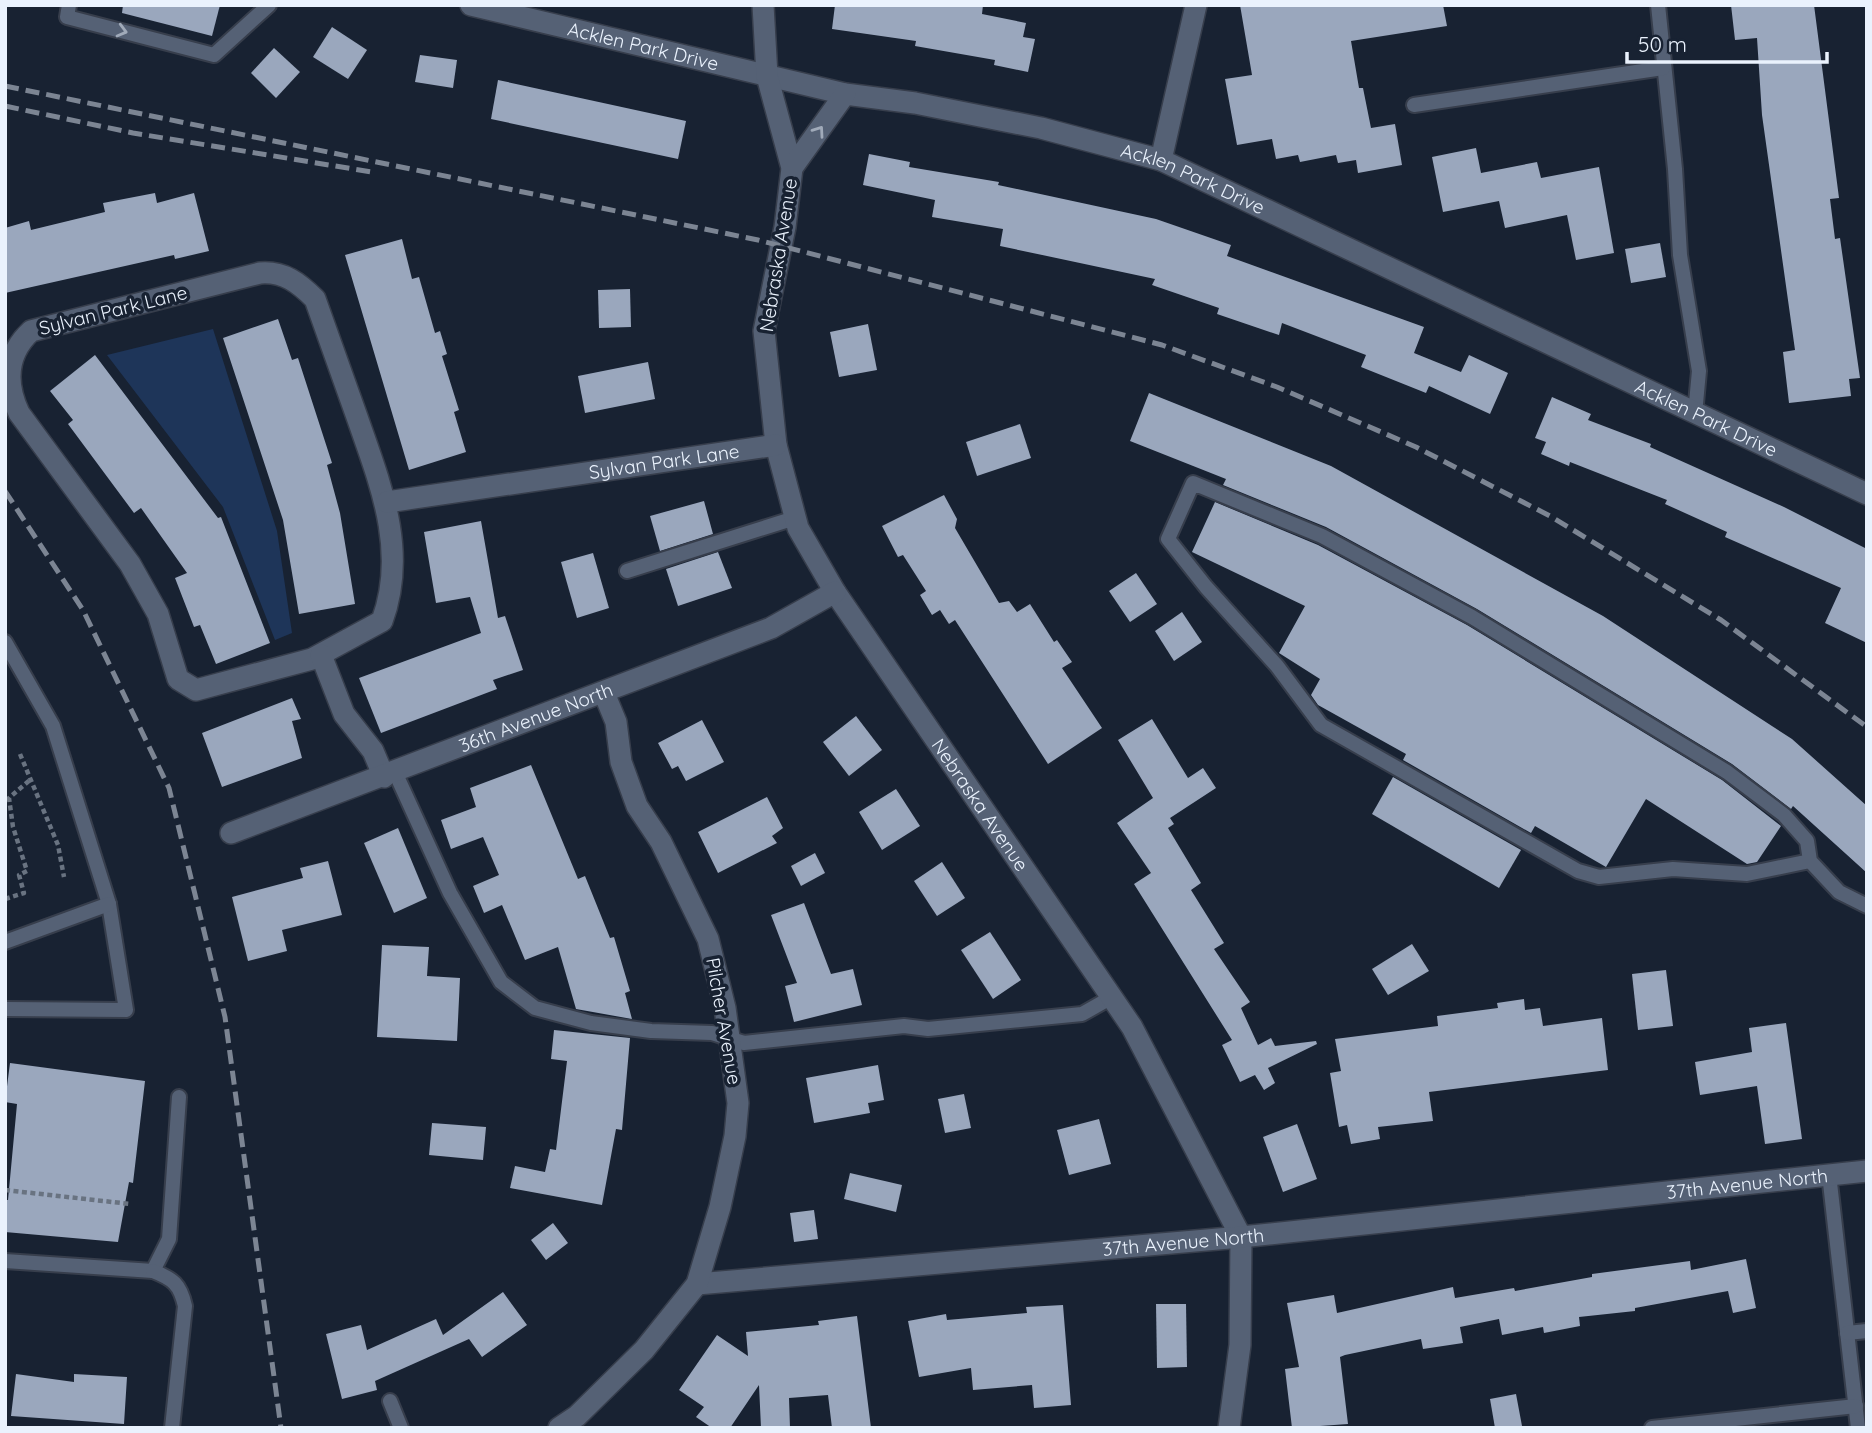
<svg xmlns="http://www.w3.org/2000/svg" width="1872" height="1433" viewBox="0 0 1872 1433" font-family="Quicksand,sans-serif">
<rect width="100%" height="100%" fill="#182232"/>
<!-- green -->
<path fill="#1e3559" d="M213,329l64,202 15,102 -17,7 -52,-133 -116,-152z"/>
<!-- building -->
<g fill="#9aa7bd">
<path d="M123,5h97l-8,31 -90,-23z"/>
<path d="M835,5h148l-1,9 44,9 -3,14 12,2 -7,33 -34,-7 1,-5 -80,-14 1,-5 -84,-12z"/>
<path d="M1240,5h203l4,21 -96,15 8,47h4l8,40 24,-4 7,41 -44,8 -2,-13 -18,3 -2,-8 -36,7 -2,-7 -22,4 -4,-20 -35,6 -12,-66 27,-4z"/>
<path d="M1731,5h83l25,193 -9,1 5,40 5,-1 20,140 -11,1 2,17 -62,7 -6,-51 12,-2 -33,-235 -5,-77 -22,2z"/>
<path d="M332,27l35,23 -19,29 -35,-22z"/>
<path d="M274,48l26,24 -24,26 -25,-25z"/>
<path d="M420,55l37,5 -4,28 -38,-6z"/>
<path d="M498,80l188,41 -8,38 -187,-40z"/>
<path d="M1476,148l5,25 56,-11 4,16 58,-11 15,86 -38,7 -9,-45 -62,13 -6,-27 -56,11 -11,-55z"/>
<path d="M869,154l41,8 -1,5 90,15 -1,3 158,34 75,26 -4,11 197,71 -10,26 47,19 8,-17 39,18 -18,41 -61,-28 -3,7 -65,-26 5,-12 -84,-32 -3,12 -62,-21 2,-6 -67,-23 3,-6 -155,-33 3,-17 -71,-12 3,-17 -72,-15z"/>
<path d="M155,193l2,10 37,-10 15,58 -34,8 -1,-4 -169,38v-65l24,-7 2,9 74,-18 -2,-9z"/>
<path d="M402,239l10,40 7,-2 16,56 5,-2 7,23 -5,2 17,54 -5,2 12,40 -57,18 -64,-215z"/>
<path d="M1660,243l6,34 -35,6 -6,-34z"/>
<path d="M630,289l1,38 -32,1 -1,-38z"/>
<path d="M278,319l14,41 6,-2 34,105 -5,2 13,48 15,91 -56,10 -16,-94 -60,-182z"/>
<path d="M868,324l9,46 -38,7 -9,-45z"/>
<path d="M95,355l123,163 3,-1 49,126 -54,21 -16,-39 -6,2 -19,-49 12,-5 -46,-65 -7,5 -66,-89 5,-4 -23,-29z"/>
<path d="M648,362l7,37 -70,14 -7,-37z"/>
<path d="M1149,393l182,73 272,150 189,123 75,67v67l-74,-67 -2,3 -59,-45 -255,-155 -151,-82 -103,-42 3,-6 -96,-38z"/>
<path d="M1552,397l39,17 -3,6 63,24 -1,3 134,60 83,42v94l-42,-20 16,-35 -116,-51 2,-5 -62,-28 2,-4 -97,-38 -1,4 -28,-12 5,-12 -11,-4z"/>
<path d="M1020,424l11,34 -54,18 -11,-34z"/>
<path d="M944,495l13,24 -2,9 44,75 10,-2 8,11 13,-8 24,38 3,-2 15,22 -10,6 40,60 -54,36 -93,-144 -6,4 -9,-14 -8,5 -12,-20 6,-4 -23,-36 -5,2 -16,-31z"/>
<path d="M704,501l9,33 -53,17 -10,-35z"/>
<path d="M1215,502l103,43 149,80 255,155 59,46 -24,36 -10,2 -101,-65 -40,68 -71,-41 -4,7 -128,-73 3,-6 -88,-49 -7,-10 9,-16 -41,-26 26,-47 -113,-54z"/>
<path d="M481,521l17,97 7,-2 18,54 -30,10 4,9 -116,44 -22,-55 122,-45 -11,-36 -34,6 -12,-71z"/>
<path d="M718,552l14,36 -54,18 -12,-37z"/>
<path d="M593,553l16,55 -32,10 -16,-56z"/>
<path d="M1136,573l21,31 -27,18 -21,-31z"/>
<path d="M1182,612l20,30 -28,19 -19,-30z"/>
<path d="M292,698l9,21 -9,2 10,37 -80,29 -20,-54z"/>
<path d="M856,716l26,34 -33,26 -26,-34z"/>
<path d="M1152,719l36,59 15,-10 13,20 -46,30 4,6 -6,4 33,55 -10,7 33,53 -10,6 36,53 -9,6 17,37 13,-7 4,8 41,-5 1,3 -49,24 7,15 -11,7 -9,-15 -15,7 -18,-37 10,-5 -98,-156 17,-11 -34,-50 36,-25 -35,-58z"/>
<path d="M702,720l22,42 -38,19 -8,-15 -6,3 -14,-26z"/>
<path d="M531,765l47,114 7,-3 25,62 4,-1 16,54 -5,2 7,26 -56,-10 -18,-62 -33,13 -23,-55 -18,8 -11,-27 26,-11 -16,-38 -32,12 -10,-29 35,-13 -6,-19z"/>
<path d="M1393,777l128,73 -22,38 -127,-74z"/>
<path d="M896,789l24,37 -38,24 -23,-38z"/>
<path d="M767,797l16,31 -11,8 5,7 -59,30 -20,-41z"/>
<path d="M398,828l29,70 -33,15 -30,-70z"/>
<path d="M815,853l10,20 -24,13 -10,-20z"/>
<path d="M328,861l14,54 -60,15 5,21 -39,10 -16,-64 71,-19 -3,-10z"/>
<path d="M942,862l23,36 -28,18 -23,-35z"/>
<path d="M804,903l27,71 22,-5 9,36 -68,17 -9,-36 12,-3 -26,-68z"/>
<path d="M990,932l31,48 -28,19 -32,-49z"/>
<path d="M1412,944l17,27 -41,24 -16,-26z"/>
<path d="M382,945l47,2 -2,29 33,2 -3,63 -80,-4z"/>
<path d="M1666,970l7,56 -35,4 -6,-56z"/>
<path d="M1524,999l1,11 15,-2 3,18 59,-8 6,52 -179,22 4,29 -55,6 2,12 -29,5 -4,-19 -8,2 -9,-54 11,-2 -6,-32 103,-13 -1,-10 61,-8 -1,-5z"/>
<path d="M1786,1023l16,116 -37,5 -8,-58 -57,9 -5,-33 57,-10 -3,-24z"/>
<path d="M554,1030l76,8 -8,92 -6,-1 -14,76 -92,-17 5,-22 30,6 5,-23 6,1 11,-89 -16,-2z"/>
<path d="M10,1063l135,18 -12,102 -4,-1 -11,60 -113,-10v-32h3l9,-96 -12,-2z"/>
<path d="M878,1065l6,35 -16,3 2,10 -56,10 -8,-45z"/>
<path d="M964,1094l7,34 -26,5 -7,-34z"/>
<path d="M1099,1119l12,45 -42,11 -12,-45z"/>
<path d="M432,1123l54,4 -3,33 -54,-5z"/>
<path d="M1297,1124l20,55 -34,13 -20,-55z"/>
<path d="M850,1173l52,12 -6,27 -52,-13z"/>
<path d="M814,1210l4,29 -24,3 -4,-29z"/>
<path d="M553,1223l15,20 -22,17 -15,-20z"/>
<path d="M1746,1259l10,49 -23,5 -5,-22 -93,17v3l-56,6 1,9 -36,7 -1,-6 -41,8 -3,-16 -39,8 3,16 -40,6 -2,-10 -76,16 -5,2 8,67 -56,4 -7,-59 14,-2 -12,-64 47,-8 3,18 116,-26 2,11 59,-10 1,3 77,-14v-3l98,-13 1,9z"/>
<path d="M503,1292l24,33 -45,32 -13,-18 -94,42 2,9 -35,9 -16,-65 35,-9 6,25 69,-31 7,16z"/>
<path d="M1156,1304h30l1,63 -30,1z"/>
<path d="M1063,1305l8,100 -37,3 -2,-23 -59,5 -2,-22 -52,9 -11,-56 38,-7 1,6 80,-7 -1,-6z"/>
<path d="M857,1316l14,112h-39l-4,-33 -39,3 1,30h-29l-2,-43 -29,43h-18l-16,-11 8,-10 -25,-17 38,-55 31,21 -2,-24 73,-7 -1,-4z"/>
<path d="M16,1374l58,8v-8l53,3 -3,47 -113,-8z"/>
<path d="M1516,1394l6,32 -27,2 -5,-29z"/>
</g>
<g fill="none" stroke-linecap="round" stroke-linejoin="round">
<!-- lane casing -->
<g stroke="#373e4c" stroke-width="18">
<g id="lane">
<path d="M69,5l-2,12 147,38 55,-50"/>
<path d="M1658,5l17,164 5,86 19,116 -4,43"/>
<path d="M1414,105l249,-37"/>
<path d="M627,571l168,-53"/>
<path d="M5,642l48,84 56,178 17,106 -121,-1"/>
<path d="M395,772l55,121 51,89 34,26 56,15 60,8 61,2 32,10 160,-17 24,3 154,-15 30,-17"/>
<path d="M1810,861l-63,13 -74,-5 -74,8 -21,-6 -257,-146 -44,-59 -71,-79 -38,-48 25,-56 129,53 150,81 255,155 57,43 23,26 3,20 29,31 28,14"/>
<path d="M5,942l104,-38"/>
<path d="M1829,1174l29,254"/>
<path d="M5,1261l148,10 16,-32 10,-142"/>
<path d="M153,1271c20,8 27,13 32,35l-13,122"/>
<path d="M1847,1333l20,-2"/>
<path d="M390,1401l11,27"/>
<path d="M1652,1428l204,-22"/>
</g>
</g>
<!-- street casing -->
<g stroke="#373e4c" stroke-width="24">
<g id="street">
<path id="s1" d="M471,5l374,89 70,9 126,25 120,32 706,334"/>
<path id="s2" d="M763,5l4,71 25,92 -7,59 -21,104 12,114 22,83 37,64 297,435 109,210 -1,108 -11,83"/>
<path d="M1161,160l35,-155"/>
<path d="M792,168l53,-74"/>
<path d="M260,273c24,-2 39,10 55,26 14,40 28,79 42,118 23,66 51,134 25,204l-70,38 -116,31 -18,-11 -20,-65 -28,-50 -111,-151c-14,-30 -13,-59 12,-82z"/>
<path id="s3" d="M387,502l389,-57"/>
<path d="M321,655l23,59 29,37 11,26"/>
<path id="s4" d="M231,833l540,-205 64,-36"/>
<path id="s5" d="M697,1284l544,-47 626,-66"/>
<path d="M559,1428l18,-12 67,-66 53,-66 23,-77 15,-71 3,-33 -13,-95 -17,-69 -47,-97 -24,-36 -16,-44 -5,-40 -12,-29"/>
</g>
</g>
<!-- path -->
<g stroke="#697381" stroke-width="4.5" stroke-dasharray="5 3.5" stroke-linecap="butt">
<path d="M20,754l38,91 6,32"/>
<path d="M5,899l19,-6 -5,-18 8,-4 -14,-44 -4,-29 22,-19"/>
<path d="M5,1190l125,14"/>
</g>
<!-- lane -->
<use href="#lane" stroke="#556175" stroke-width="14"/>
<!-- street -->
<use href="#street" stroke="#556175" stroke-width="21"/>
<!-- rail -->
<g stroke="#7c8593" stroke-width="5" stroke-dasharray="14 7" stroke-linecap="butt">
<path d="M5,86l753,154 404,105 115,42 139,60 134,69 171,104 146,107"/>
<path d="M5,106l128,27 239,39"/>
<path d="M5,491l78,119 86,178 56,229 56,411"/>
</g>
</g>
<!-- one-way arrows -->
<defs><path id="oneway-chevron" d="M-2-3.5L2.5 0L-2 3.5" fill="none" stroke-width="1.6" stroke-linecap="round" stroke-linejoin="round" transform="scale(1.75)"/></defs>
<g stroke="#a0aab9">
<use href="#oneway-chevron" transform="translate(122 31) rotate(15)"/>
<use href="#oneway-chevron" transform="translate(819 131) rotate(-55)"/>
</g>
<g text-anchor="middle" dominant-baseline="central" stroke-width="7" stroke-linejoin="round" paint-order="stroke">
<!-- street labels -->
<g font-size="19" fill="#eaf2fd" stroke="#182232">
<text stroke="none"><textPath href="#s1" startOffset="177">Acklen Park Drive</textPath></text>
<text stroke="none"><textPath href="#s1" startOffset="744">Acklen Park Drive</textPath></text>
<text transform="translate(778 255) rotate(-81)">Nebraska Avenue</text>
<text transform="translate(113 310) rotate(-14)">Sylvan Park Lane</text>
<text stroke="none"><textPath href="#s1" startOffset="1311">Acklen Park Drive</textPath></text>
<text stroke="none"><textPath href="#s3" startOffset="280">Sylvan Park Lane</textPath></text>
<text stroke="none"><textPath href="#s4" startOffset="326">36th Avenue North</textPath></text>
<text stroke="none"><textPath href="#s2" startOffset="864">Nebraska Avenue</textPath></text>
<text transform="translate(724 1021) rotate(80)">Pilcher Avenue</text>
<text stroke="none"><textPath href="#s5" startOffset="1055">37th Avenue North</textPath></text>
<text stroke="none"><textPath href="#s5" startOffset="488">37th Avenue North</textPath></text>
</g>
</g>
<!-- border -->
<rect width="1872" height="1433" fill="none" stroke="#eaf2fd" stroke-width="14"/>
<!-- scale -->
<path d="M1627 52v10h200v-10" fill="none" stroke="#eaf2fd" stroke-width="3.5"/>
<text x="1638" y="52" font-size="21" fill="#eaf2fd" stroke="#182232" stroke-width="5" paint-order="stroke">50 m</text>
</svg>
